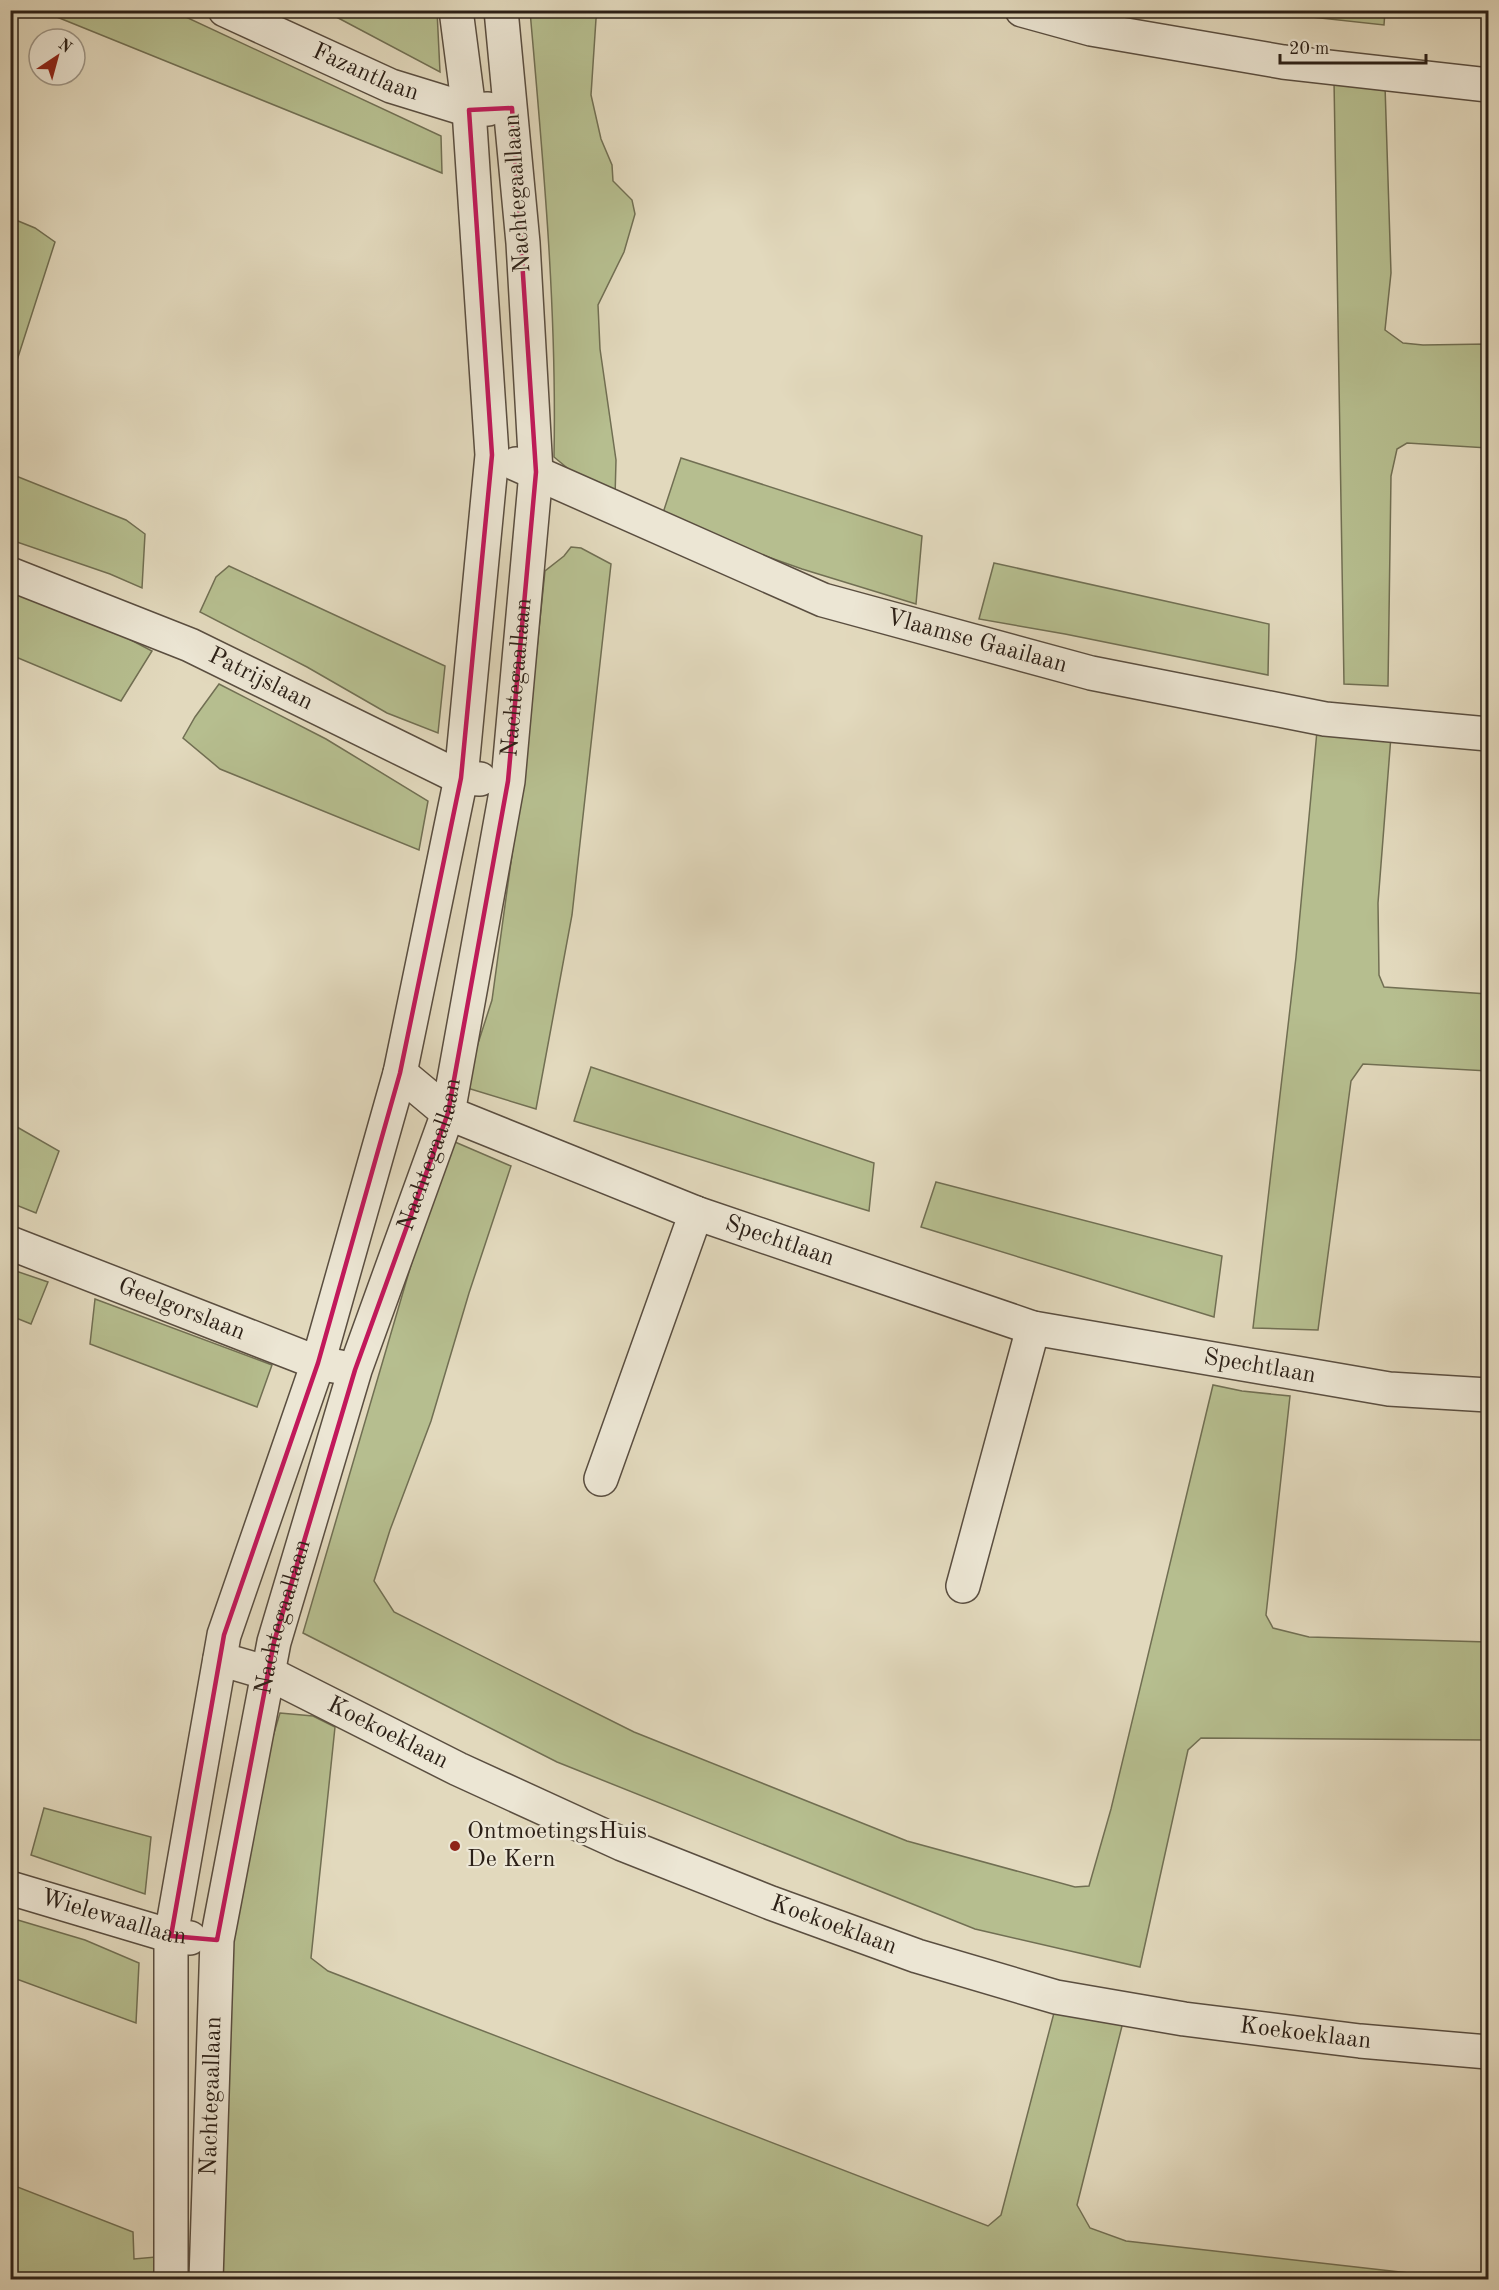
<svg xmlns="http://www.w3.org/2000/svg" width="1499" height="2290" viewBox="0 0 1499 2290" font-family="'Old Standard TT',serif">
<rect width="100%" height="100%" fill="#e2d9bd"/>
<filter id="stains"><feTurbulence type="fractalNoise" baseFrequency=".00333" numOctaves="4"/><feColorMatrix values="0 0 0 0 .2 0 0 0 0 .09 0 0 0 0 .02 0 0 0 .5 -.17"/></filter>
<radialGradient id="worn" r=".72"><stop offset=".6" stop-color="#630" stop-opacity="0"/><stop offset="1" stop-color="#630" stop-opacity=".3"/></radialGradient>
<!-- green -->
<g fill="#b6be8f" stroke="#716f53" stroke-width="1.5">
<path d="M42,11h131l268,125 1,37z"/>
<path d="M325,11h112l3,61z"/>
<path d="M530,11h70l-4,8 -5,76 10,44 11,26 1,16 19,19 3,14 -11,38 -26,53 2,44 16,111 -1,38 -26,-12 -35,-29c3,-149 -11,-298 -24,-446z"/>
<path d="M1257,11h128l-1,14z"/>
<path d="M1334,80l51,6 6,187 -6,57 18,13 20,2 65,-1v104l-81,-5 -10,6 -6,27 -3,210 -44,-2z"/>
<path d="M11,218l24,10 20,14 -44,137z"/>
<path d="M681,458l241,78 -6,68 -114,-35 -141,-50z"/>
<path d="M11,474l115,46 19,14 -3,54 -32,-14 -99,-34z"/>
<path d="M571,547l10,1 30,16 -39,351 -36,194 -72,-22 28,-87 35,-255 18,-174 19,-15z"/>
<path d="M994,563l275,61 -1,51 -203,-41 -86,-15z"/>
<path d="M229,566l216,100 -7,67 -51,-20 -80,-46 -107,-55 16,-35z"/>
<path d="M11,592l80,27 61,32 -31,50 -110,-46z"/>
<path d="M219,684l107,55 102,62 -9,49 -199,-81 -37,-31 12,-21z"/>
<path d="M1317,731l74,5 -13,167 1,72 5,12 104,7v77l-125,-7 -12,17 -33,249 -65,-2 43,-371z"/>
<path d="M591,1067l283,96 -5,48 -295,-90z"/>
<path d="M10,1123l49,28 -23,62 -25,-10z"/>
<path d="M448,1139l63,27 -42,127 -38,128 -41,109 -16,51 20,31 240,120 273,109 168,46 14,-1 22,-77 102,-424 29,6 48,5 -24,219 7,13 36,9 179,5v98l-287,-2 -13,12 -48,217 -165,-38 -418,-167 -254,-129z"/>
<path d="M936,1182l286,74 -8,61 -293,-90z"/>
<path d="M10,1269l38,13 -17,42 -20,-8z"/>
<path d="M95,1299l177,66 -15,42 -167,-63z"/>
<path d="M280,1713l33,3 22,11 -24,231 17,13 660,255 13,-11 54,-206 68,13 -46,183 13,23 36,13 336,38h-1451l-1,-95 123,48 1,27 89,-8 7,-310 37,-185z"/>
<path d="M44,1808l107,29 -6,57 -114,-39z"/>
<path d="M11,1918l74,22 54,23 -3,60 -125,-46z"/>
</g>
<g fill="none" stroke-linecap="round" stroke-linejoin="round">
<!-- street casing -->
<g stroke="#5a4e40" stroke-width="36">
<g id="street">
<path id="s1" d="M225,10l166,76 78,24 19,-1"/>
<path d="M1022,10l69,19 192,33 205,23"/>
<path id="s2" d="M516,464l307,136 268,73 234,46 163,15"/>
<path id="s3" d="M10,574l180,71 271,133 19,1"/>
<path id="s4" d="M400,1073l48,40 248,100 337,115 356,61 99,6"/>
<path id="s5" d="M10,1243l308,120 22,4"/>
<path d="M601,1479l95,-266"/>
<path d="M963,1586l70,-258"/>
<path id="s6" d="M220,1659l48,14 190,96 164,75 149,59 146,53 139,41 128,22 176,22 128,11"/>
<path id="s7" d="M10,1888l161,48 19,2"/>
<path d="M171,2280v-344l53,-301 94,-272 82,-290 61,-295 31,-323 -23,-345 -13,-100"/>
<path id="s8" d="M206,2280l11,-340 57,-298 81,-272 93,-257 60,-332 28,-309 -13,-229 -22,-233"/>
</g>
</g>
<!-- street -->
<use href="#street" stroke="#ece6d4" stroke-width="33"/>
</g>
<!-- marked area -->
<path fill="none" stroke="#c2185b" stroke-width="4.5" stroke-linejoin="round" d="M512,108l24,364 -28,309 -60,332 -93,257 -81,272 -57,298 -46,-4 53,-301 94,-272 82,-290 61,-295 31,-323 -23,-345z"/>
<!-- markers -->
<circle fill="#8f2418" stroke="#ece6d4" stroke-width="2" cx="455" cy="1846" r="6"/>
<g text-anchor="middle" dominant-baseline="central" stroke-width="4.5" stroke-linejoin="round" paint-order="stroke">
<!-- street labels -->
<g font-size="24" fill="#2c2017" stroke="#ece6d4">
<text stroke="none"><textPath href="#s1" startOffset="154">Fazantlaan</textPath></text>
<text transform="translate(518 193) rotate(-94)">Nachtegaallaan</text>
<text stroke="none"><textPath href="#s2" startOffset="495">Vlaamse Gaailaan</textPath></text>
<text stroke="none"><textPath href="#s8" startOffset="1642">Nachtegaallaan</textPath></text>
<text stroke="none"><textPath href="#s3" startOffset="272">Patrijslaan</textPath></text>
<text stroke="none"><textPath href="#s8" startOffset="1156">Nachtegaallaan</textPath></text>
<text stroke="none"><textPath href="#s4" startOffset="418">Spechtlaan</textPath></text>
<text stroke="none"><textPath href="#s5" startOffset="184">Geelgorslaan</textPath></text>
<text stroke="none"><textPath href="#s4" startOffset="916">Spechtlaan</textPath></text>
<text stroke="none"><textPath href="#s8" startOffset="670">Nachtegaallaan</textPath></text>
<text stroke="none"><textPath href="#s6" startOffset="184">Koekoeklaan</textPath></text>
<text stroke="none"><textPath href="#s7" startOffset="108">Wielewaallaan</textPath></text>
<text stroke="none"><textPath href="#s6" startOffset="670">Koekoeklaan</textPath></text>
<text stroke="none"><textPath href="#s6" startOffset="1156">Koekoeklaan</textPath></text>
<text stroke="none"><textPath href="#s8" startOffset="184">Nachtegaallaan</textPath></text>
</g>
<!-- poi labels -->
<g font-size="24" fill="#2c2017" stroke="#ece6d4" text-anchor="start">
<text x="467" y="1832">OntmoetingsHuis<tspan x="467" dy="28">De Kern</tspan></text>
</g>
</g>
<!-- margin -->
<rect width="1499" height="2290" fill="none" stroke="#e2d9bd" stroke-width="36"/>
<rect x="12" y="12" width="1475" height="2266" fill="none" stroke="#2c2017" stroke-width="3"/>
<rect x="18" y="18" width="1463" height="2254" fill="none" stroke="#2c2017" stroke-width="1.5"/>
<!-- north arrow -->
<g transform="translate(57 57) rotate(36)"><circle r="28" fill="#ece6d4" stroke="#9f9788" stroke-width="1.5"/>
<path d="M0-4.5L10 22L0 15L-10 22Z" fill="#8f2418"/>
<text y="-9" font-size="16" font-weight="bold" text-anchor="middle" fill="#2c2017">N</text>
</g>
<!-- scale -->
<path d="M1280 54v9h146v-9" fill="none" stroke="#2c2017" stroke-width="3"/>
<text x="1289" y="54" font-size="18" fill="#2c2017" stroke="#ece6d4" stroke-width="4.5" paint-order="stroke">20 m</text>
<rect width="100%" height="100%" filter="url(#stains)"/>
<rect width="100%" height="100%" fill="url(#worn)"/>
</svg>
